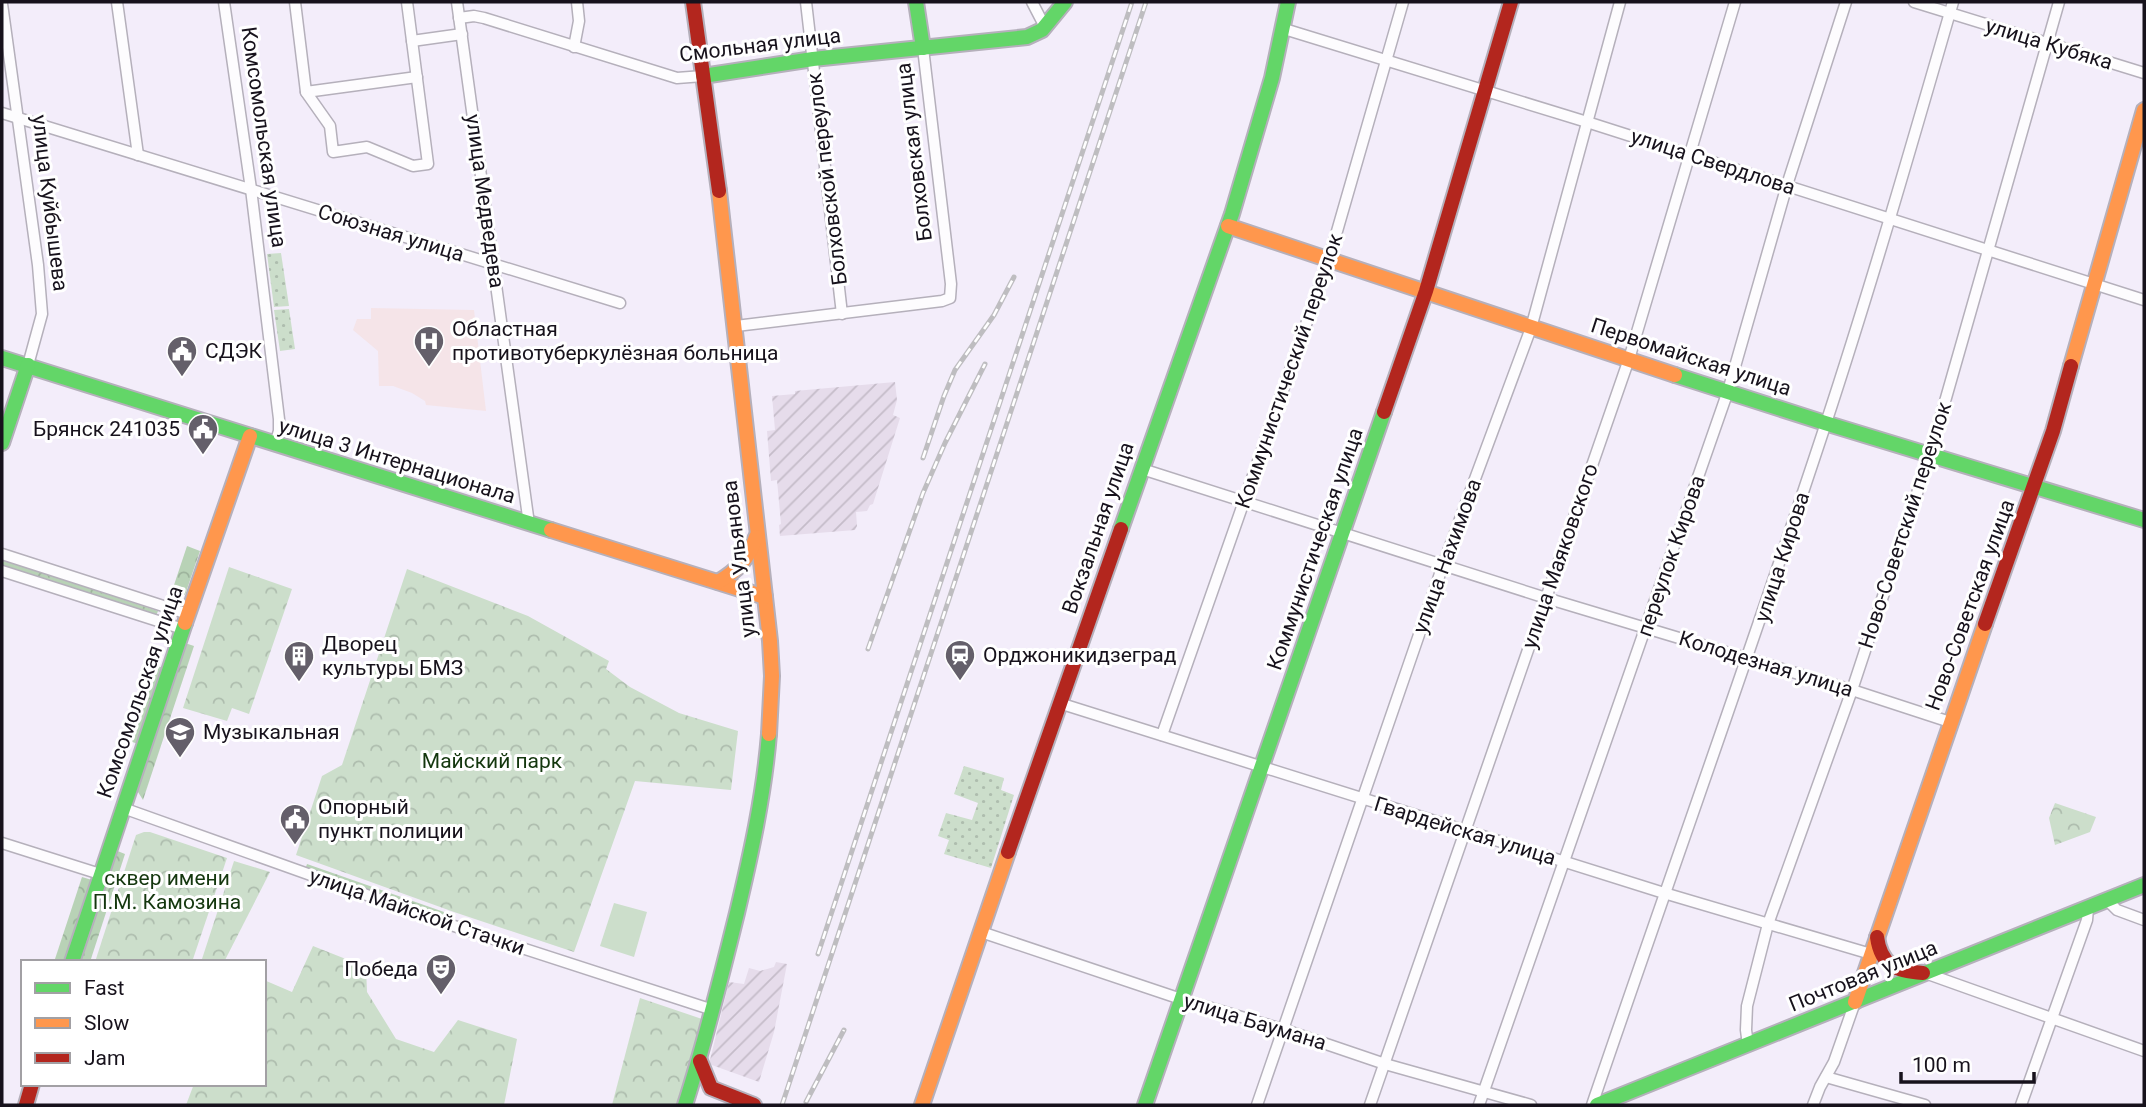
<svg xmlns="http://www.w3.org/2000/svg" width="2146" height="1107" viewBox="0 0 2146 1107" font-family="Roboto,sans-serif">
<defs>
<pattern id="industrial-furrows" width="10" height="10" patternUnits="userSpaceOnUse" patternTransform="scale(1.75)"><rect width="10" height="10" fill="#e6dceb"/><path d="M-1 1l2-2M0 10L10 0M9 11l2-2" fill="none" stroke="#c5bcc9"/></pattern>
<pattern id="grass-dots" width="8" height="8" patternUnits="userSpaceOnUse" patternTransform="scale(1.75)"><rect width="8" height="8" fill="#ccdecb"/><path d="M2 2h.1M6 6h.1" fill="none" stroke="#aebdae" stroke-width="1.8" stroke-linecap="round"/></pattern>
<pattern id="forest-crowns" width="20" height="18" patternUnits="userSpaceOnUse" patternTransform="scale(1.75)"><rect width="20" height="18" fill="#b8d2b6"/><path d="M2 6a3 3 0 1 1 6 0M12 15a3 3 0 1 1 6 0" fill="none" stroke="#9db39c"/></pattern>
<pattern id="park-crowns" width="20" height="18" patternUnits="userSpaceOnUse" patternTransform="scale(1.75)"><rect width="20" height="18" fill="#ccdecb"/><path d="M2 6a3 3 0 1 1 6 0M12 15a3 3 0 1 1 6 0" fill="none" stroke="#aebdae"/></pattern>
</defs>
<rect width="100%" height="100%" fill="#f3edfa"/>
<!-- industrial -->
<g fill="url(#industrial-furrows)">
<path d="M895,382l2,18 -4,15 7,3 -27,86 -3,1 -3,6 -11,1 1,14 -2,4 -75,6 -1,-11 2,-1 -4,-44 -6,1 -4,-50 8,-1 -3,-34 23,-2v-3z"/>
<path d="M776,962l11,2 -13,68 -15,50 -50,-18 20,-82 15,2 5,-16 11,3 14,-4z"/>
</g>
<!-- medical -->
<path fill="#f5e4e8" d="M371,308l103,2 12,101 -60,-6 -1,-4 -13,-8 -19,-7h-14l-1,-35 -25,-21 4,-11h14z"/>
<!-- grass -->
<g fill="url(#grass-dots)">
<path d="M281,253l8,53 -15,1 -7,-53z"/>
<path d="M289,309l6,40 -15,2 -6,-41z"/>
<path d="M964,766l40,12 -3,12 13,5 -23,73 -47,-14 5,-14 -11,-4 8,-23 26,7 6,-17 -24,-9z"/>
</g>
<!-- forest -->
<g fill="url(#forest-crowns)">
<path d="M187,546l13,5 -15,44 -13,-4z"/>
<path d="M2,559l156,52 -2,5 -154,-51z"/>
<path d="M185,643l9,3 -51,154 -5,-8 -1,-7z"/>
<path d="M153,664l10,4 -25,76 -11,-4z"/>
<path d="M115,850l10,4 -35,108h-12z"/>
<path d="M307,864l137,48 -1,4 -137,-49z"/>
<path d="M82,877l10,3 -27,82h-11z"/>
</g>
<!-- park -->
<g fill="url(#park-crowns)">
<path d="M229,567l63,22 -43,125 -17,-6 -5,13 -44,-13z"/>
<path d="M407,569l121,47 81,45 -3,8 24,18 49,26 59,18 -7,59 -96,-9 -61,171 -120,-40 -158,-57 26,-79 20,-11z"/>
<path d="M2055,803l41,14 -6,15 -35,13 -6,-27z"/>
<path d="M144,832h6l77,26 -35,104h-97l41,-127z"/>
<path d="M234,861l36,11 -46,90h-23z"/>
<path d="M313,946l53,21 1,25 29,47 38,13 24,-32 59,19 -13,66h-318l8,-21h70v-104l28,12z"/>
<path d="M640,998l62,21 -25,86h-65z"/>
</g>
<!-- garden -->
<path fill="#ccdecb" d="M614,903l33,9 -13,45 -34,-11z"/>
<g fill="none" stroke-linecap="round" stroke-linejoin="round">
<!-- street casing -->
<g stroke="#b5b0bb" stroke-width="13">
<g id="street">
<path d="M117,2l21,153"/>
<path d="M224,2l27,187 28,230v12l-4,13"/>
<path d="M295,2l11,90 111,-15"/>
<path d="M457,2l72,522"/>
<path d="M806,2l36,312"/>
<path d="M1032,2l13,25"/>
<path d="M1914,2l230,71"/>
<path d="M2,4l36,261 4,49 -14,51"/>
<path d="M459,18l15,-2 10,2 193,60 26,-2"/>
<path d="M1281,28l306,94 557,178"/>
<path d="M412,41l50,-7"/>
<path d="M574,47l5,-26 -2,-19"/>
<path d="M306,92l24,34 3,26 34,-5 46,19 15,-2 -21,-162"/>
<path d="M2,113l618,190"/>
<path d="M736,326l206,-25 8,-3 1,-14 -28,-236"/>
<path d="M1142,469l404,129 306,92 98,32"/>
<path d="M2,554l186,60"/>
<path d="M2,571l181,58"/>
<path d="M1059,703l605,190 207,61"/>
<path d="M1162,735l167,-476 74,-257"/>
<path d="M123,808l325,116 265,86"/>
<path d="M2,843l98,31"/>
<path d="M2107,900l10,10 27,10"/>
<path d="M981,932l200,67 104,31 100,34 146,41"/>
<path d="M1925,973l219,78"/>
<path d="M1748,1045l-2,-15 1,-24 21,-82 84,-234 78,-236 129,-452"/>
<path d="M1826,1077l99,28"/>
<path d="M1257,1105l186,-540 88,-237 89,-326"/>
<path d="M1370,1105l259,-746 106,-357"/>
<path d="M1479,1105l249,-714 59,-206 59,-183"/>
<path d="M1592,1105c77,-226 158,-451 233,-679 46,-140 87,-282 128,-424"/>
<path d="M1813,1105l7,-18 14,-25 21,-60"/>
<path d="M2021,1105l66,-185 1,-12"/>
</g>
</g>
<!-- fast casing -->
<g stroke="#b5b0bb" stroke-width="18">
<g id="fast">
<path d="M916,2l7,46"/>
<path d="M703,76l110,-17 214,-22 15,-7 23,-28"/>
<path d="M2,358l549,172"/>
<path d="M1675,375l150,48 319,97"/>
<path d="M2,443l26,-78"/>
<path d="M1121,529l111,-315 40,-136 16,-76"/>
<path d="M72,962l113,-339"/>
<path d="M685,1105c20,-63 36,-127 52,-192 14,-59 27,-118 32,-179"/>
<path d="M1145,1105l239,-693"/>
<path d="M1597,1105l547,-220"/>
</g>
</g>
<!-- slow casing -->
<g stroke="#b5b0bb" stroke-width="18">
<g id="slow">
<path d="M719,191l51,450 2,35 -3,58"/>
<path d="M1228,226l447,149"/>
<path d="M2071,366l73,-256"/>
<path d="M551,530l214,67"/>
<path d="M718,582c19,-11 31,-24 38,-45"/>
<path d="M185,623l65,-187"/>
<path d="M1855,1002l130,-378"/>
<path d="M922,1105l86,-253"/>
</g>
</g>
<!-- jam casing -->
<g stroke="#b5b0bb" stroke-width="18">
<g id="jam">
<path d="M693,2l26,189"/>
<path d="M1384,412l42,-121 85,-289"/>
<path d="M1985,624l68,-193 18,-65"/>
<path d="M1008,852l113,-323"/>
<path d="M1877,937c4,29 19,34 46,36"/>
<path d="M700,1061l11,27 43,17"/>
<path d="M26,1105l6,-21"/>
</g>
</g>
<!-- street -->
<use href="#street" stroke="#fdfcfe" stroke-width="10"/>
<!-- fast -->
<use href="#fast" stroke="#63d668" stroke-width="14"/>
<!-- slow -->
<use href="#slow" stroke="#ff974d" stroke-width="14"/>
<!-- jam -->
<use href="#jam" stroke="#b3261e" stroke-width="14"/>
<!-- rail casing -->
<g stroke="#bebdc0" stroke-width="5">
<g id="rail">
<path d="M923,458l21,-62 11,-26 39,-55 20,-38"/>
<path d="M868,649l55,-156 22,-50 40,-79"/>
<path d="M818,954l314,-952"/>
<path d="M806,1102l38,-72"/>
<path d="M782,1105l364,-1103"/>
</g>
</g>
<!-- rail -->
<use href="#rail" stroke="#fff" stroke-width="2.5" stroke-dasharray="8" stroke-linecap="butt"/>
</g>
<!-- icons -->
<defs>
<g id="hospital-pin" transform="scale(1.575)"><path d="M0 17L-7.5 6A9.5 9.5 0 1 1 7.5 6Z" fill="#645f6a" stroke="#fff"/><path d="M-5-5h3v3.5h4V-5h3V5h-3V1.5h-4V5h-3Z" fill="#fff"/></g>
<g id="civic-pin" transform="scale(1.575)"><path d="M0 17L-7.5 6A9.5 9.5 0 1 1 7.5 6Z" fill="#645f6a" stroke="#fff"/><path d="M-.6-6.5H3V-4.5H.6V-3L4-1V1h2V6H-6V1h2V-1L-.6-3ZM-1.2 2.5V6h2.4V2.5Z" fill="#fff"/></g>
<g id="station-pin" transform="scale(1.575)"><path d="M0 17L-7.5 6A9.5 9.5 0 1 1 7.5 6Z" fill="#645f6a" stroke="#fff"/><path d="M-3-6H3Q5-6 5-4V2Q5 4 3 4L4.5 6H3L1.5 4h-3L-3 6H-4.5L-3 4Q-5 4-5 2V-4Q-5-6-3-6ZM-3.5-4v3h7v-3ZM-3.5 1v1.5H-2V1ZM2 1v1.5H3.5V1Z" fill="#fff"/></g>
<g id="building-pin" transform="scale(1.575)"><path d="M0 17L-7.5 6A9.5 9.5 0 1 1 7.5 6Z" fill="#645f6a" stroke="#fff"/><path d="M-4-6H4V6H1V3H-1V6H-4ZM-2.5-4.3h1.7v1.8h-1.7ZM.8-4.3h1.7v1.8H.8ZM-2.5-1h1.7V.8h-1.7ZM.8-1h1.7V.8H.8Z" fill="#fff"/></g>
<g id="school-pin" transform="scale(1.575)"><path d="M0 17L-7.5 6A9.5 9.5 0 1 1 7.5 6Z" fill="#645f6a" stroke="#fff"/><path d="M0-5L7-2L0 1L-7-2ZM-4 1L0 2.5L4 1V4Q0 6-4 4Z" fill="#fff"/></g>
<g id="theatre-pin" transform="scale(1.575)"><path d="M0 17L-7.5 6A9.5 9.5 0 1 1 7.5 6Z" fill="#645f6a" stroke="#fff"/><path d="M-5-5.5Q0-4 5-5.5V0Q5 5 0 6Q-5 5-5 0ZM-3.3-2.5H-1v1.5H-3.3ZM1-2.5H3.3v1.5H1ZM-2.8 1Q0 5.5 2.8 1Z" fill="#fff"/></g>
</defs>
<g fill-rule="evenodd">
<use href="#hospital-pin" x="429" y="341"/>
<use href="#civic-pin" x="182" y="351"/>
<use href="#civic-pin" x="203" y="429"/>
<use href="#station-pin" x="960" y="655"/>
<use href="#building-pin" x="299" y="656"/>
<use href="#school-pin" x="180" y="732"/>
<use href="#civic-pin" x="295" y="819"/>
<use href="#theatre-pin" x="441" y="969"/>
</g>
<g text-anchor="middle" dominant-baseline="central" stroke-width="6" stroke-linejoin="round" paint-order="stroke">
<!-- street labels -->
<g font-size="21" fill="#17121c" stroke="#fff">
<text transform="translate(2049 44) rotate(17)">улица Кубяка</text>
<text transform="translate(760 45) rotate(-7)">Смольная улица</text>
<text transform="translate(264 137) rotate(82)">Комсомольская улица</text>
<text transform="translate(914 152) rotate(-97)">Болховская улица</text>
<text transform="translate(1713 162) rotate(18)">улица Свердлова</text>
<text transform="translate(827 179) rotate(-97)">Болховской переулок</text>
<text transform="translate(485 201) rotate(82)">улица Медведева</text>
<text transform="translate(50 203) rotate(83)">улица Куйбышева</text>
<text transform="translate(391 233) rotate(17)">Союзная улица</text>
<text transform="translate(1691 357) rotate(18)">Первомайская улица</text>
<text transform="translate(1289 371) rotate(-71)">Коммунистический переулок</text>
<text transform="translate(397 461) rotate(17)">улица 3 Интернационала</text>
<text transform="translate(1905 525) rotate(-72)">Ново-Советский переулок</text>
<text transform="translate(1098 528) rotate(-71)">Вокзальная улица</text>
<text transform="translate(1315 549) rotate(-71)">Коммунистическая улица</text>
<text transform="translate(1447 556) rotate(-70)">улица Нахимова</text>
<text transform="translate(1560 556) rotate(-71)">улица Маяковского</text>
<text transform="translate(1671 556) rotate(-71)">переулок Кирова</text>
<text transform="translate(1782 557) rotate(-72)">улица Кирова</text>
<text transform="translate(739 559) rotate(-97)">улица Ульянова</text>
<text transform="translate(1970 605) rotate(-70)">Ново-Советская улица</text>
<text transform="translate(1766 664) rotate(17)">Колодезная улица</text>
<text transform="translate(140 692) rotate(-71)">Комсомольская улица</text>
<text transform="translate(1465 831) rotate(17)">Гвардейская улица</text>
<text transform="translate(417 912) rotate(19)">улица Майской Стачки</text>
<text transform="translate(1863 976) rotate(-22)">Почтовая улица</text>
<text transform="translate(1255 1022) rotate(17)">улица Баумана</text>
</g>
<!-- poi labels -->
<g font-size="21" fill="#17121c" stroke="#fff" text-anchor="start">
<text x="452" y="329">Областная<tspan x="452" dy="24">противотуберкулёзная больница</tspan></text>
<text x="205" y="351">СДЭК</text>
<text x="180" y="429" text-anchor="end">Брянск 241035</text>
<text x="322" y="644">Дворец<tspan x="322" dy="24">культуры БМЗ</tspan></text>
<text x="983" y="655">Орджоникидзеград</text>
<text x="203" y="732">Музыкальная</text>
<text x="318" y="807">Опорный<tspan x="318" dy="24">пункт полиции</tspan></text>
<text x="418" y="969" text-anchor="end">Победа</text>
</g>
<!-- park labels -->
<g font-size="21" fill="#14370e" stroke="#fff">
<text x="492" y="761">Майский парк</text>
<text x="167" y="878">сквер имени<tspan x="167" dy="24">П.М. Камозина</tspan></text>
</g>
</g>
<!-- border -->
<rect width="2146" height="1107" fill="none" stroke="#17121c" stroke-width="7"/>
<!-- legend -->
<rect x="21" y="960" width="245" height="126" fill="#ffffff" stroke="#a2a0a4" stroke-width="2"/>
<rect x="35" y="983" width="35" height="10" fill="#63d668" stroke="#a2a0a4" stroke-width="2"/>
<text x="84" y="995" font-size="21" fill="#17121c">Fast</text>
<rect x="35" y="1018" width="35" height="10" fill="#ff974d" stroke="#a2a0a4" stroke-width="2"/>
<text x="84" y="1030" font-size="21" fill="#17121c">Slow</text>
<rect x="35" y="1053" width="35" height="10" fill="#b3261e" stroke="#a2a0a4" stroke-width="2"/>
<text x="84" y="1065" font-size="21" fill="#17121c">Jam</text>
<!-- scale -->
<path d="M1901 1072v10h133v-10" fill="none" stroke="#17121c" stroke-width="3.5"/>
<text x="1912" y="1072" font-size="21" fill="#17121c" stroke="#ffffff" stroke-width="5" paint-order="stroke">100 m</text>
</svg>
